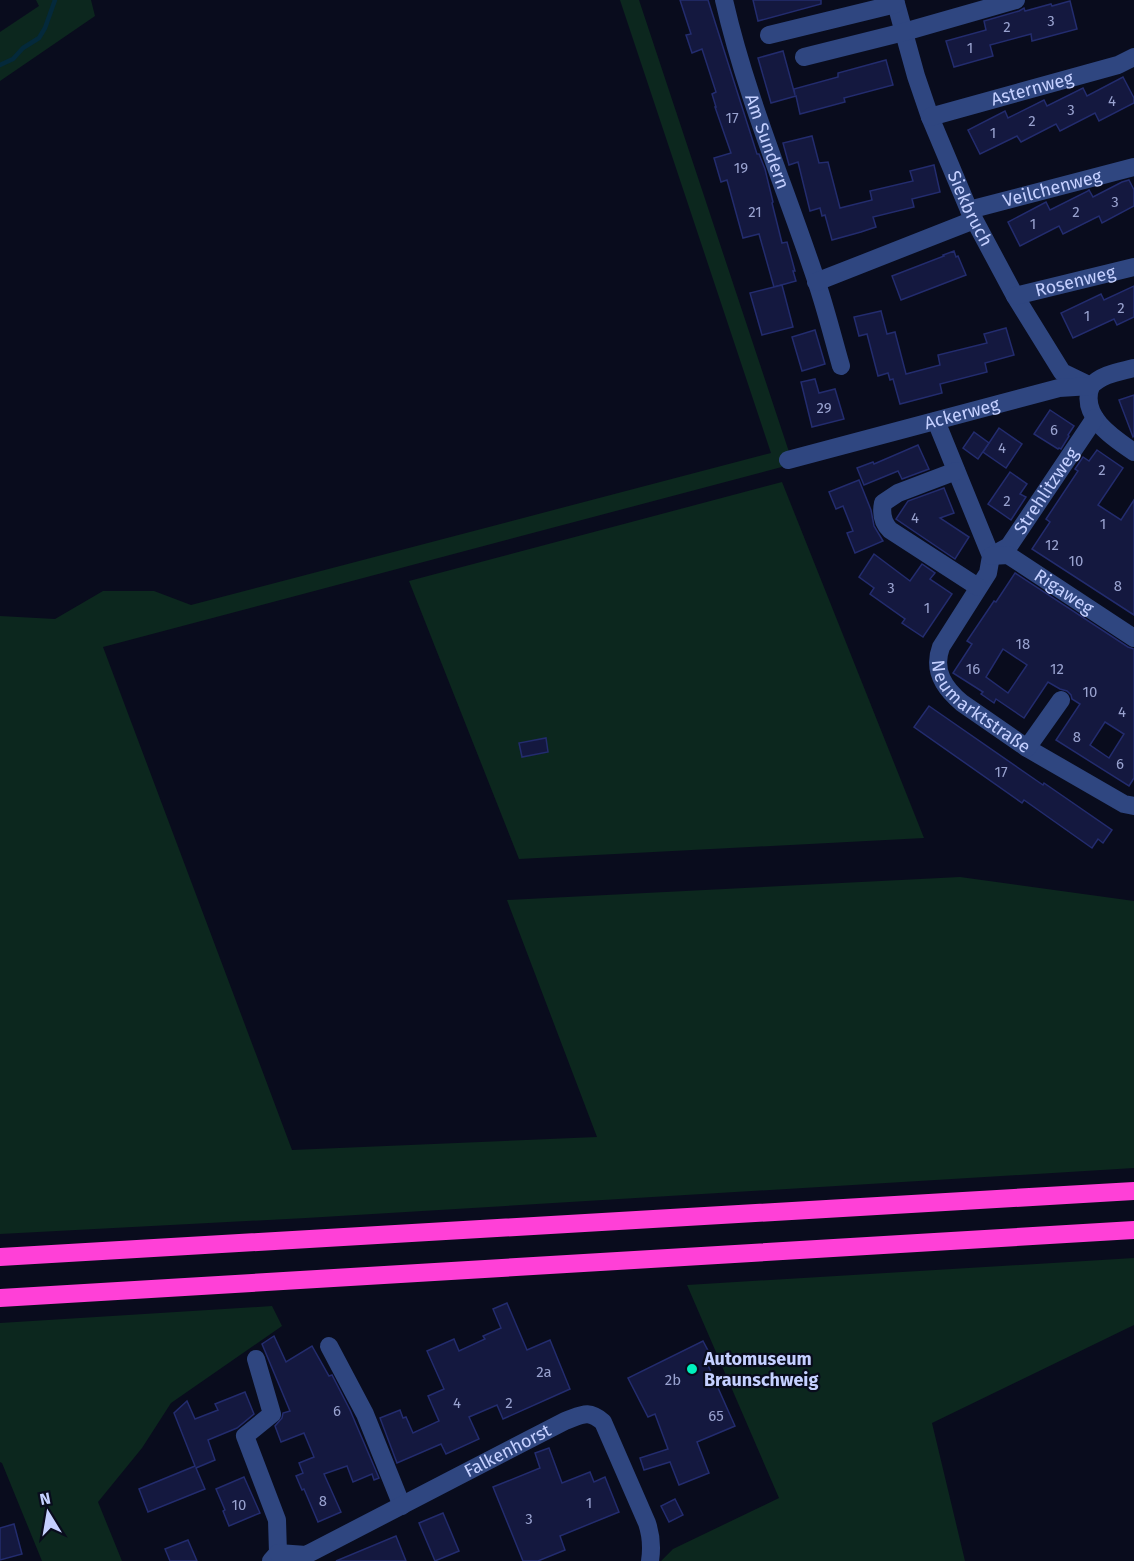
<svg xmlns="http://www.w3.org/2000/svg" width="1134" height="1561" viewBox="0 0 1134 1561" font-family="'Fira Sans',sans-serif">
<rect width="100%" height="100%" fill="#090c1d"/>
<!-- green -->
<g fill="#0c271e">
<path d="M36,0h55l4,16 -95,65v-49l39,-26z"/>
<path d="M620,0h19l154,464 -690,183 189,503 305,-13 -90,-237 453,-23 174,24v267l-828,50 -306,16v-618l55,3 48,-28h51l37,14 580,-152z"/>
<path d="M782,482l142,356 -405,21 -110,-278z"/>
<path d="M1134,1258v67l-202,98 33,138h-304l12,-12 106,-51 -92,-213z"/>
<path d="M272,1306l10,20 -111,77 -29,45 -44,54 24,59h-80l-40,-98 -2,-1v-139z"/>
</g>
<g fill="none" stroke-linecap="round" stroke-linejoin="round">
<!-- stream -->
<path stroke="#04293b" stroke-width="4.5" d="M0,65l13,-6 10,-11 16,-10 6,-10 10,-28"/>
</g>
<!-- building -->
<g fill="#14183f" stroke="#232c6e" stroke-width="1.5" fill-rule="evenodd">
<path d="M680,0h28l49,154h2l6,15 8,33 -1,1 10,40 5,-1 8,29h-2l3,10 -22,6 -15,-53 -16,4 -16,-58 -6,2 -7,-24 17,-5 -16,-46h1l-4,-13 4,-2 -14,-43 -10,4 -6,-18 5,-1z"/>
<path d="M753,0h68v4l-63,17z"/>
<path d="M1070,1l7,28 -45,12 -1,-7 -41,11 3,11 -39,11 -8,-26 40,-11 -2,-9 35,-10 5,-3 1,3 26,-7 1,2z"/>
<path d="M783,51l12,44 -1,-6 44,-12v-4l48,-13 7,25 -49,13 1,4 -45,12 -4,-18 -25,7 -13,-45z"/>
<path d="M1123,77l11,21v5l-35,18 -4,-8 -35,18 -4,-7 -35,18 -4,-6 -37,18 -12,-24 37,-19 3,7 36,-18 3,6 36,-18 4,8z"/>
<path d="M812,136l7,27 9,-1 12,46 32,-8 -2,-9 43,-10 -3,-10 24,-6 6,27 -28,7 2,8 -41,10 3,10 -15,5 -29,8 -7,-25 -3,1 -2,-8 -10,3 -12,-49 -9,3 -6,-22z"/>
<path d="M1129,180l5,10v16l-32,17 -3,-7 -36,18 -4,-8 -39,20 -12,-24 38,-20 4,8 38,-19 1,-1 4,7 29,-15z"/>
<path d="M954,251l2,6 2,-1 8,19 -65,25 -9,-24 52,-20 -1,-1z"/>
<path d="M782,285l11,42 -31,8 -12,-42z"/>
<path d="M1134,286v31l-17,8 -3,-6 -41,19 -12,-25 40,-19 3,6z"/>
<path d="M881,311l6,23 8,-2 11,42 34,-9 -2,-10 49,-12 -3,-9 22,-6 8,27 -29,8 2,9 -47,12 2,9 -42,11 -7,-25 -3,1 -2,-7 -10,3 -11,-42 -8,2 -5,-19z"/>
<path d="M815,330l10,34 -23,7 -10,-34z"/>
<path d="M815,379l4,14 16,-4 9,30 -32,8 -11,-45z"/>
<path d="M1134,395v41l-1,1 -14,-37z"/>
<path d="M1050,410l24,16 -6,9 1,1 -8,13 -2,-1 -1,1 -24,-15z"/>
<path d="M999,428l23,16 -16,24 -23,-16z"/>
<path d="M974,432l15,11 -11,16 -15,-11z"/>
<path d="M918,445l11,24 -27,10 -4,-8 -34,14 -7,-17 16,-6 1,2z"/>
<path d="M1097,450l26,18 -25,37 23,15 13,-20v115l-102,-66 18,-27 -4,-3 32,-48 -3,-2 8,-12 6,4z"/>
<path d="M1010,472l17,12 -7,10 6,3 -15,23 -23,-16z"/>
<path d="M859,480l12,30 3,16 9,15 -28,12 -8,-20 6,-2 -10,-25 -7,3 -7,-17z"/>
<path d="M944,488l10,25 -14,5 29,19 -14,22 -59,-40 12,-18z"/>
<path d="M874,554l36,27 12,-17 13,9 -5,6 22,15 -29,43 -21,-14 3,-4 -35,-25 4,-6 -15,-11z"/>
<path d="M1015,573l113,74 6,2v129l-5,8 -73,-46 24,-36 -8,-5 -1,-4 -4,-4 -7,-2 -12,-7 -24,36 -28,-19 -2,4 -13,-9 2,-2 -30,-19 19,-29 -5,-3 27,-40 2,1zM1003,649l24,16 -19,28 -22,-16zM1105,722l19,12 -15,24 -19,-13z"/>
<path d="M929,706l114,79 1,-2 68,47 -9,13 -5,-4 -6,9 -68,-48 -2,3 -108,-76z"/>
<path d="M546,738l2,14 -26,5 -3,-14z"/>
<path d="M507,1303l20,47 23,-10 20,49 -67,30 -6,-14 -28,12 10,22 -33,15 -5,-10 -44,19 -17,-45 20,-8 3,8 3,-1 7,16 26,-12 -11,-25 16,-7 -17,-38 27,-12 5,12 26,-12 -2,-3 18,-8 -8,-19z"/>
<path d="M274,1336l12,26 26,-16 17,30 3,-1 18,35 29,68 -5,2 -2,-6 -19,8 -6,-16 -23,8 17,38 -23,10 -14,-33 -2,1 -6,-14 7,-3 -4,-10 15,-6 -10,-24 -23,9 -6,-16 7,-8 1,-5 7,-2 -28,-67z"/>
<path d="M703,1341l10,19 -6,3 28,63 -38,16 12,31 -30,12 -9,-23 -26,8 -4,-12 28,-9 -13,-35 -7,3 -20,-39z"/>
<path d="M245,1392l9,22 -17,14 -29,12 7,20 -19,8 9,21 -57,23 -9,-23 56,-23 -21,-53 13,-12 8,18 23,-9 -3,-6z"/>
<path d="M549,1448l13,35 28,-11 4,10 11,-5 14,35 -59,24 5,14 -27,11h-15l-30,-74 47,-19 -5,-15z"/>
<path d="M244,1477l16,36 -31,13 -6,-15 2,-1 -9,-21z"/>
<path d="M675,1499l8,16 -14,7 -8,-16z"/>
<path d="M443,1513l16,38 -24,10 -16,-38z"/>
<path d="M14,1524l8,30 -22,6v-32z"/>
<path d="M396,1536l10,25h-70z"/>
<path d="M188,1540l9,21h-27l-5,-12z"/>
</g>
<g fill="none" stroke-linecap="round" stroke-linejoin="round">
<!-- minor -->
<g stroke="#2f4680" stroke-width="18">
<path id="s1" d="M724,0c22,97 62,189 93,283 9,27 16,55 24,83"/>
<path id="s2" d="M895,0l21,76 14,41 39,93 46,86 47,76 29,14"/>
<path d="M769,35l127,-31"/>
<path d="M804,57l100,-25 112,-32"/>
<path id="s3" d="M930,117l188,-52 16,-8"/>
<path id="s4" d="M969,210l165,-43"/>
<path d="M816,282l158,-62"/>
<path id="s5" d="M1015,296l119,-29"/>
<path d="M1091,386c-12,30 22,52 43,66"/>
<path id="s6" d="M936,421l55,135 -3,17 -47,74c-9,24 4,42 21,56l65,45 97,56 10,2"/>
<path id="s7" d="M788,460l271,-72 32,-2c11,-12 28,-14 43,-18"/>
<path d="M956,471l-58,22 -15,10c-2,10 0,20 7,27l88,57"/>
<path id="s8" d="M991,556l18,-10 86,-128"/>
<path id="s9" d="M991,556l17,-1 126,83"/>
<path d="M1027,748l34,-48"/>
<path d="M329,1346l36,68 37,92"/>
<path d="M256,1359l16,55 -27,22 32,84 1,33 -7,8"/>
<path id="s10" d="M278,1553l28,2 259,-134c17,-6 23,-12 38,1l44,101c4,12 5,25 3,38"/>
</g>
<!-- highway -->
<g stroke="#ff40d7" stroke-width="18">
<path d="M0,1257l1134,-66"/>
<path d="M0,1298l1134,-68"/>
</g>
</g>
<!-- markers -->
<circle fill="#00f0bd" stroke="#090c1d" stroke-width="2" cx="692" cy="1369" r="6"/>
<g text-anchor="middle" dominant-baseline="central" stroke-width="4.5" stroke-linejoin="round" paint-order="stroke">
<!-- number labels -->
<g font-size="15" fill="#99a2cf">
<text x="1051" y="21">3</text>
<text x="1007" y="27">2</text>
<text x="970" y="48">1</text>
<text x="1112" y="101">4</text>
<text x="1071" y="110">3</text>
<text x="732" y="118">17</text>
<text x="1032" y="121">2</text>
<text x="993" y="133">1</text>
<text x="741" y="168">19</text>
<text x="1115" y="202">3</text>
<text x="755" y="212">21</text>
<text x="1076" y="212">2</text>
<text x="1033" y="224">1</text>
<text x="1121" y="308">2</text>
<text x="1087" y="316">1</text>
<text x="824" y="408">29</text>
<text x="1054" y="430">6</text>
<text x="1002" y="448">4</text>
<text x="1102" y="470">2</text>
<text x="1007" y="501">2</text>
<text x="915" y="518">4</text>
<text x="1103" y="524">1</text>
<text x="1052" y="545">12</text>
<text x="1076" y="561">10</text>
<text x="1118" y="586">8</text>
<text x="891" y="588">3</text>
<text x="927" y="608">1</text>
<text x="1023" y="644">18</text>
<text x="973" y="669">16</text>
<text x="1057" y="669">12</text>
<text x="1090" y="692">10</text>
<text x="1122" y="712">4</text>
<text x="1077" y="737">8</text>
<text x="1120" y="764">6</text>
<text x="1001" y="772">17</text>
<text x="544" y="1372">2a</text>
<text x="673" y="1380">2b</text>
<text x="457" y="1403">4</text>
<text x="509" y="1403">2</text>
<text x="337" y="1411">6</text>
<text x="716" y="1416">65</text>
<text x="323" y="1501">8</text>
<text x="589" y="1503">1</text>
<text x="239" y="1505">10</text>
<text x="529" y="1519">3</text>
</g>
<!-- street labels -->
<g font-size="18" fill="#c5d0ff" stroke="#090c1d">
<text stroke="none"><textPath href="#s3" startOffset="106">Asternweg</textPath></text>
<text stroke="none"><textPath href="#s1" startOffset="148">Am Sundern</textPath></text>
<text stroke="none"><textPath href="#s4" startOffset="86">Veilchenweg</textPath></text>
<text stroke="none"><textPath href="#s2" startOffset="222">Siekbruch</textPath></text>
<text stroke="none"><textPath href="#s5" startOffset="62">Rosenweg</textPath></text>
<text stroke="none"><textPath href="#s7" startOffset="180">Ackerweg</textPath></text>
<text stroke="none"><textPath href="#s8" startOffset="87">Strehlitzweg</textPath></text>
<text stroke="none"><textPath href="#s9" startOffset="84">Rigaweg</textPath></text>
<text stroke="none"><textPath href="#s6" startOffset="330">Neumarktstraße</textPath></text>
<text stroke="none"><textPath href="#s10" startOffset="255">Falkenhorst</textPath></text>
</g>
<!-- poi labels -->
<g font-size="18" font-weight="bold" fill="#c5d0ff" stroke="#090c1d" text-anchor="start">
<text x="704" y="1359">Automuseum<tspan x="704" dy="21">Braunschweig</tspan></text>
</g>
</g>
<!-- north arrow -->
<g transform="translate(48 1513) rotate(349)" stroke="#090c1d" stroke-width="4.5" paint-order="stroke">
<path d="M0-4.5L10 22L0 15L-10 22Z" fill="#c5d0ff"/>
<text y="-9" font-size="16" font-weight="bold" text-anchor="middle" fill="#c5d0ff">N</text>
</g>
</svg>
